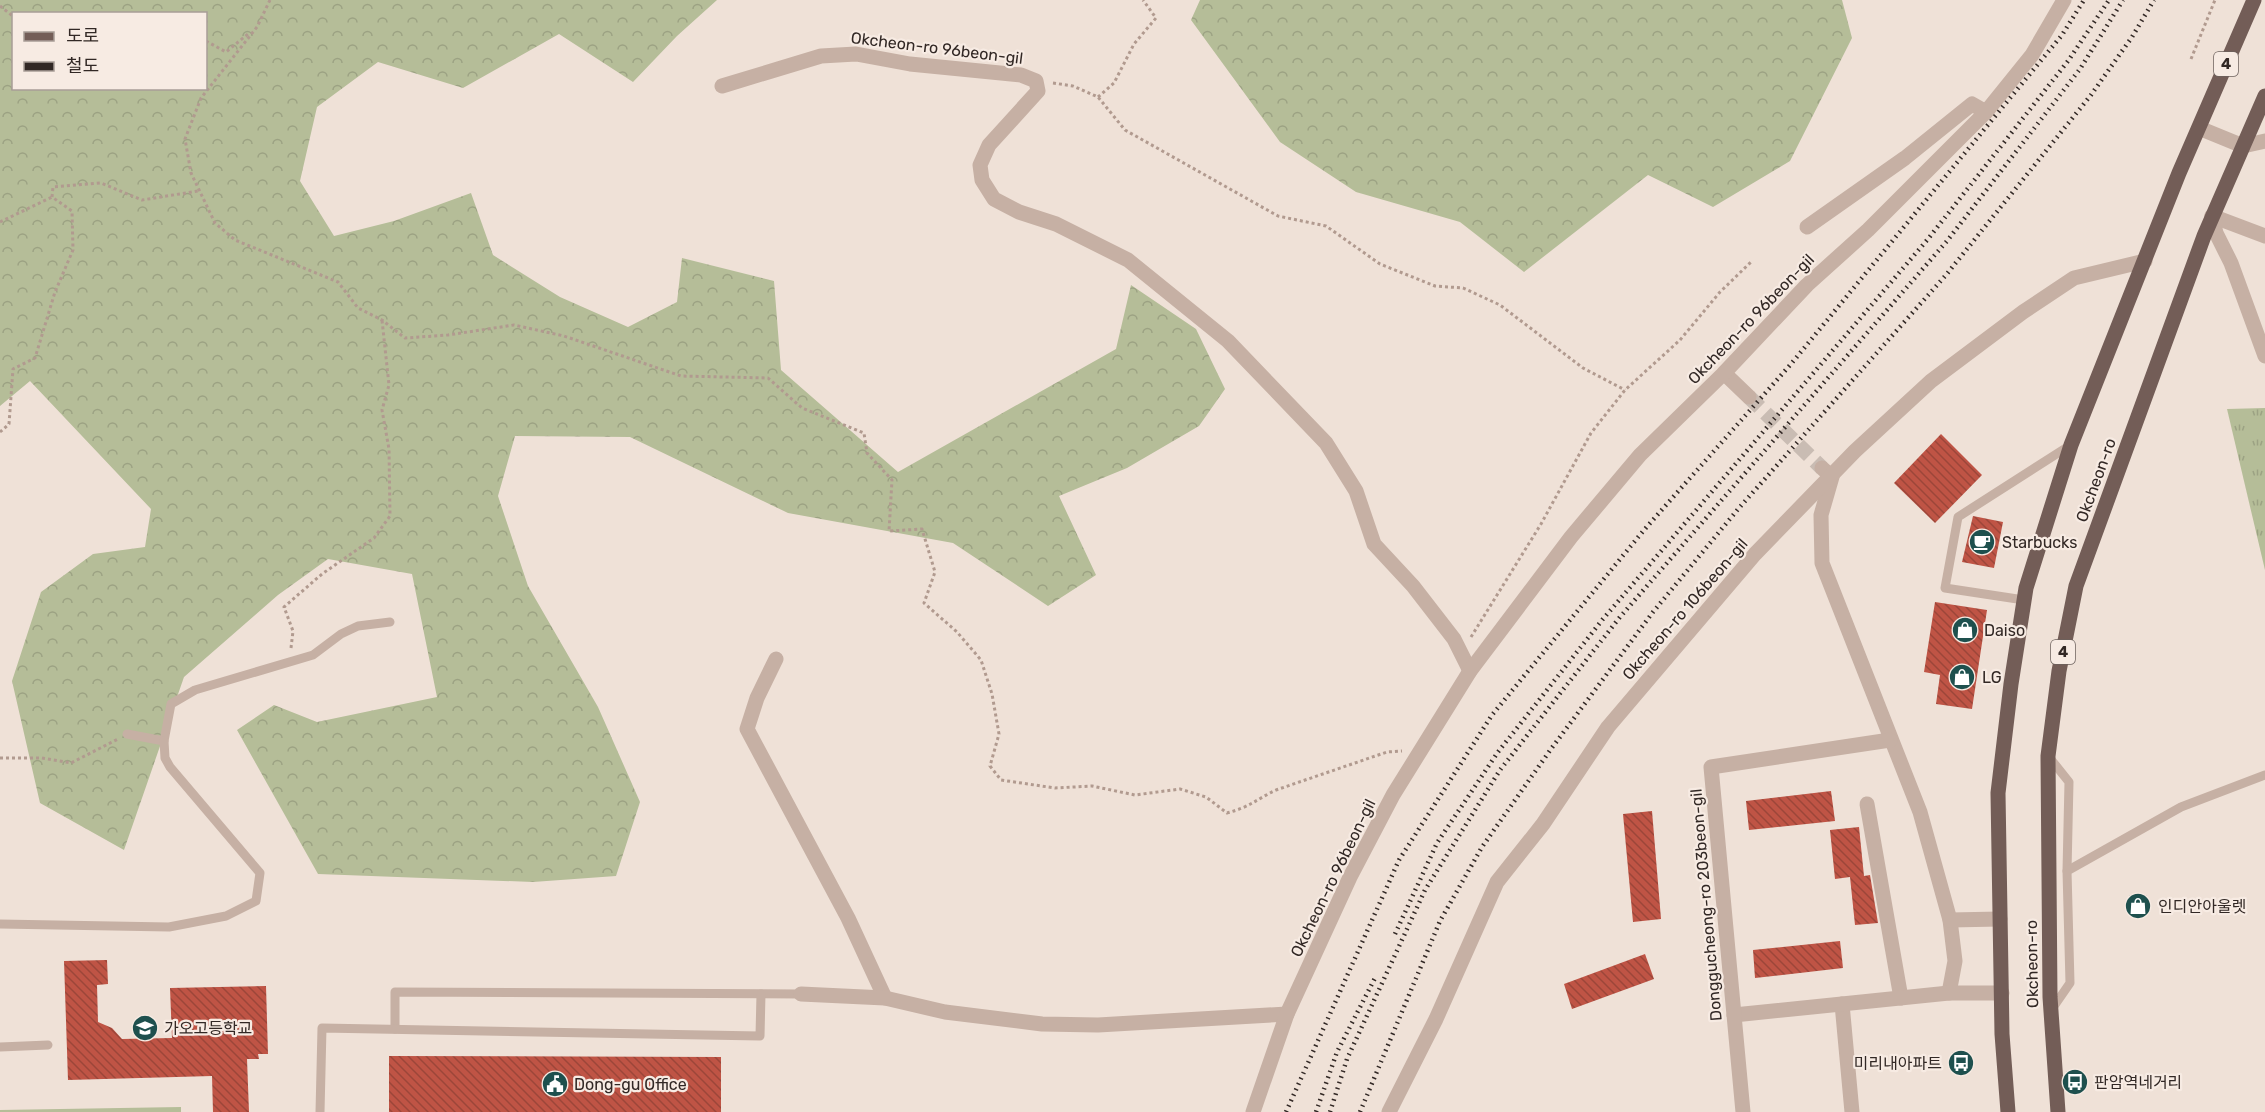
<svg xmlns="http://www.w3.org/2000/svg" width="2265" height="1112" viewBox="0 0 2265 1112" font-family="Rubik,'Noto Sans KR',sans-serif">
<defs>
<pattern id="forest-crowns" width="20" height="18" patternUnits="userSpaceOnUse" patternTransform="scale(1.5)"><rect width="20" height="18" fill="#b5bd98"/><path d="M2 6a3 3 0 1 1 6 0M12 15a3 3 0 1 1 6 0" fill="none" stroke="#9ca283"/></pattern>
<pattern id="park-tufts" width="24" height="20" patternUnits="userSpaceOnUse" patternTransform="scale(1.5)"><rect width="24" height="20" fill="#b5bd98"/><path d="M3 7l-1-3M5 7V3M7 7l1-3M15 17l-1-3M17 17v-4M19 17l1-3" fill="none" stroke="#9ca283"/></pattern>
<pattern id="building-back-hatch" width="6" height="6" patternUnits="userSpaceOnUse" patternTransform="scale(1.5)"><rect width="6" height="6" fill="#bf5445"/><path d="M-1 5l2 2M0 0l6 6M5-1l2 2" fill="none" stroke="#9c4639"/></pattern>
</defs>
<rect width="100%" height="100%" fill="#efe1d7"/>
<!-- forest -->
<g fill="url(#forest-crowns)" fill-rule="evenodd">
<path d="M0,0h717l-40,36 -44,46 -74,-48 -96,54 -85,-26 -61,45 -17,74 34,55 60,-15 77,-28 22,62 67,42 68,30 49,-25 5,-44 92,23 7,89 117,102 218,-123 15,-64 65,44 29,60 -26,37 -72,42 -68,28 37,79 -48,31 -95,-63 -165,-30 -158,-76 -115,-1 -17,60 30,90 70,121 42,95 -24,74 -83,6 -215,-8 -81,-144 37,-25 43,17 120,-25 -25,-123 -84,-15 -50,36 -94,82 -60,173 -84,-47 -28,-122 29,-89 52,-38 52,-7 6,-38 -121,-128 -30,25zM14,14h192v74h-192z"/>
<path d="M1200,0h642l10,38 -62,123 -77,46 -65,-32 -124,97 -64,-50 -104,-30 -76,-50 -89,-122z"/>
</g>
<!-- park -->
<path fill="url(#park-tufts)" d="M2265,408v162l-38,-161z"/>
<!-- pitch -->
<path fill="#b5bd98" d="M181,1107v5h-181v-2z"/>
<!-- building -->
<g fill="url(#building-back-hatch)">
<path d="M1941,434l41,41 -47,48 -41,-40z"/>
<path d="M1973,516l30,6 -9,46 -32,-6z"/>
<path d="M1935,602l52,8 -15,99 -36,-5 4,-29 -16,-3z"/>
<path d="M1831,791l4,30 -86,9 -3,-29z"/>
<path d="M1652,811l9,108 -28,3 -10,-108z"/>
<path d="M1859,827l5,49 6,-1 8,48 -23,2 -5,-48 -15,2 -5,-49z"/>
<path d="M1840,941l3,27 -88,10 -2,-28z"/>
<path d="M1645,954l9,25 -82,30 -8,-25z"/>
<path d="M107,960l1,24 -11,1 1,37 14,6 10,11 50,-1 -2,-50 96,-2 2,68h-10l1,5h-12l2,53h-36l-1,-36 -144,4 -4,-119z"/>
<path d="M389,1056l332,1v55h-332z"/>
</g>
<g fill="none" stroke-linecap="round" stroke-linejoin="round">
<!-- minor-tunnel -->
<path stroke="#c9bcb3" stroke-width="15" stroke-dasharray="15 8" stroke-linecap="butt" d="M1749,397l73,71"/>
<!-- path -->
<g stroke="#b19a8f" stroke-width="3" stroke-dasharray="3 3" stroke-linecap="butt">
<path d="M270,0l-13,27 -56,71 -16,41 6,34 24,50 20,17 103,42 20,26 24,12 23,18 43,-3 66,-10 50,11 117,40 87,2 34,30 62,25 3,20 25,27 -3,51 33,-2 13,43 -11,31 33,29 24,28 11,34 7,40 -9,32 11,14 54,8 37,-2 43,9 45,-6 26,8 21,16c23,-6 30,-14 49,-23l111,-38 15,-1"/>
<path d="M0,6l14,11"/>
<path d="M206,41l20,11 22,-18"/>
<path d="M2191,59l24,-59"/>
<path d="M1053,83l20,3 25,11 27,33 153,86 48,10 54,38 55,22 28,2 37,17 83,63 42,22"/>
<path d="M1098,97l16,-14 20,-39 22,-26 -13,-18"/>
<path d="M52,197l1,-10 48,-4 41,17 56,-9"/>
<path d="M0,222l52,-25"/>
<path d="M0,432l9,-8 4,-55 22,-11 20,-66 18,-42 -1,-39 -20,-14"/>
<path d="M1471,637l70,-113 50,-91 34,-43 55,-50 40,-48 31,-30"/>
<path d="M291,648l2,-17 -9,-24 38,-33 52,-36 16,-22 -1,-67 -7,-39 7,-25 -7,-65"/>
<path d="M0,758h42l29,5 47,-24"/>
</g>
<!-- service -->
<g stroke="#c6b0a4" stroke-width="9">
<path d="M2024,600l-79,-12 13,-71 111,-71"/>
<path d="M127,734l37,7 7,-37 24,-14 118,-35 28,-21 17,-8 32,-4"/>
<path d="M2049,757l20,25 -2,89"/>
<path d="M0,924l169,3 57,-11 30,-15 4,-28 -90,-106 -5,-9 -1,-17"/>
<path d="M2052,1009l18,-26 -3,-112 114,-64 84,-32"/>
<path d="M395,1029v-37l406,2"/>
<path d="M0,1047l48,-2"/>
<path d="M320,1112l2,-84 438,8 1,-42"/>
</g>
<!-- minor -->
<g stroke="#c6b0a4" stroke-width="15">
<path d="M722,86l99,-30 35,-2 54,10 111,11 15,6 2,10 -49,54 -9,20 2,15 12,19 25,13 37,12 72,36 100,81 98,102 30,48 18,53 39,42 41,53 16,32"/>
<path d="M2199,128l44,18 22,-5"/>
<path d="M2212,216l4,17 15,30 34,93"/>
<path d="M2212,216l53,20"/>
<path d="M1807,227l98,-69 67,-54 14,8"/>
<path d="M1724,373l25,24"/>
<path d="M1822,468l10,9 -11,38 1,48 98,249 30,108 5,41 -6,32"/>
<path d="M776,659l-19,39 -10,31 101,189 37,80"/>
<path d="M1867,804l34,194"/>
<path d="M1950,920l50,-1"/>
<path d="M801,994l84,4 60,14 97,12 56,1 189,-11"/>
<path d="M1842,1004l10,108"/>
<path d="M1734,1015l215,-22h53"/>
<path d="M1253,1112l34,-98 63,-137 43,-82 77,-124 101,-134 69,-82 84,-82 83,-88 61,-55 118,-118 46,-57 32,-55"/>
<path d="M1743,1112l-32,-345 179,-27"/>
</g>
<!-- tertiary -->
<path stroke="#c6b0a4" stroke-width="15" d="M1389,1112l47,-93 61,-137 46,-58 65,-97 147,-173 100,-103 76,-70 92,-69 51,-34 71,-17"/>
<!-- primary -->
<g stroke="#735d57" stroke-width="15">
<path d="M2008,1112l-6,-78 -4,-241 13,-109 15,-96 45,-143 108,-272 75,-173"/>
<path d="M2058,1112l-8,-115 -2,-241 11,-85 17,-85 128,-350 61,-140"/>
</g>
<!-- rail -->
<g stroke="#322825" stroke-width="4.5" stroke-dasharray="1.5 4.5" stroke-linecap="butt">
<path d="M1395,934l42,-91 61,-91 105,-133 325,-380 140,-178 41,-61"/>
<path d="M1286,1112l113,-252 93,-145 152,-185 147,-166 271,-329 22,-35"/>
<path d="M1316,1112l21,-60 38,-74"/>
<path d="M1330,1112l17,-53 78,-169 75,-120 120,-153 327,-376 133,-172 43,-69"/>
<path d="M1360,1112l80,-191 42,-74 69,-98 102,-137 86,-104 207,-233 145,-180 41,-58 22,-37"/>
</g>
</g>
<!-- icons -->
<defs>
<g id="cafe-disc" transform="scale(1.35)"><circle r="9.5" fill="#1e504e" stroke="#f7ebe3"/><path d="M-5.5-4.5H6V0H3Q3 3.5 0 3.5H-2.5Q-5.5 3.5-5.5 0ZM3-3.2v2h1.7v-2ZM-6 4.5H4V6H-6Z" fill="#fff"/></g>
<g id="shop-disc" transform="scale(1.35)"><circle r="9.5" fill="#1e504e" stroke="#f7ebe3"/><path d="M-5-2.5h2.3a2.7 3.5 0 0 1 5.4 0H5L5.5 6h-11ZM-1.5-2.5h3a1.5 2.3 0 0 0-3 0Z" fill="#fff"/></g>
<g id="school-disc" transform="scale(1.35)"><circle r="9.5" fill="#1e504e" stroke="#f7ebe3"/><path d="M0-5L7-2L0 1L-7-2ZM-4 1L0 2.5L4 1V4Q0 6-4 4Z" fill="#fff"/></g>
<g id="bus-disc" transform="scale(1.35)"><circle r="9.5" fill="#1e504e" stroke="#f7ebe3"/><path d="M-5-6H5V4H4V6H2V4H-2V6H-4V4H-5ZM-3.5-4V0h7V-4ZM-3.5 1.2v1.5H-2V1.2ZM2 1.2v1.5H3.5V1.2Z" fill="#fff"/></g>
<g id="civic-disc" transform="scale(1.35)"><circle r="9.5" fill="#1e504e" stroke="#f7ebe3"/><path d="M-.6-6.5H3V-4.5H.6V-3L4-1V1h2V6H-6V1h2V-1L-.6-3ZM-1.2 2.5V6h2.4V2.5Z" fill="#fff"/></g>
</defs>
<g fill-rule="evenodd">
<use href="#cafe-disc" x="1982" y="542"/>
<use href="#shop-disc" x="1965" y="630"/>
<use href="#shop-disc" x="1962" y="677"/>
<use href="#shop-disc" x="2138" y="906"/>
<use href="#school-disc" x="145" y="1028"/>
<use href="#bus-disc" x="1961" y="1063"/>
<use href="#bus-disc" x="2075" y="1082"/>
<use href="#civic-disc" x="555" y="1084"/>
</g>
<g text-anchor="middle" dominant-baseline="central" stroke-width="4.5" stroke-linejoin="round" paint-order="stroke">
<!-- shield labels -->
<g fill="#f7ebe3" stroke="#6d625e" stroke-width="1.5">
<rect x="2214" y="52" width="24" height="24" rx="4.5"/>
<rect x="2051" y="640" width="24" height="24" rx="4.5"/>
</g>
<g font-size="15" font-weight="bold" fill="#322825">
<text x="2226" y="64">4</text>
<text x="2063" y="652">4</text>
</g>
<!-- street labels -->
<g font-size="16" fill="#322825" stroke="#f7ebe3">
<text transform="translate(937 48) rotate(7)">Okcheon-ro 96beon-gil</text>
<text transform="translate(1751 319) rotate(-46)">Okcheon-ro 96beon-gil</text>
<text transform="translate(2096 480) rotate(-70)">Okcheon-ro</text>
<text transform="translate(1685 609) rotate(-49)">Okcheon-ro 106beon-gil</text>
<text transform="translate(1333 878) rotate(-64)">Okcheon-ro 96beon-gil</text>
<text transform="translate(1706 905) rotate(-95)">Donggucheong-ro 203beon-gil</text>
<text transform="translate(2032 964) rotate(-91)">Okcheon-ro</text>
</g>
<!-- poi labels -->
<g font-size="16" fill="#322825" stroke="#f7ebe3" text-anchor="start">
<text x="2002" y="542">Starbucks</text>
<text x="1984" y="630">Daiso</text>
<text x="1982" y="677">LG</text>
<text x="2158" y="906">인디안아울렛</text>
<text x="164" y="1028">가오고등학교</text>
<text x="1942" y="1063" text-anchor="end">미리내아파트</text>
<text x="2094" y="1082">판암역네거리</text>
<text x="574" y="1084">Dong-gu Office</text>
</g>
</g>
<!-- legend -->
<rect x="12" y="12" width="195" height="78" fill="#f7ebe3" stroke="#a89d97" stroke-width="1.5"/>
<rect x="24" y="32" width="30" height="9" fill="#735d57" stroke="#a89d97" stroke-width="1.5"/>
<text x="66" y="42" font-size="18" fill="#322825">도로</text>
<rect x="24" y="62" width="30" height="9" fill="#322825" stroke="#a89d97" stroke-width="1.5"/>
<text x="66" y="72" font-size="18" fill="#322825">철도</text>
</svg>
